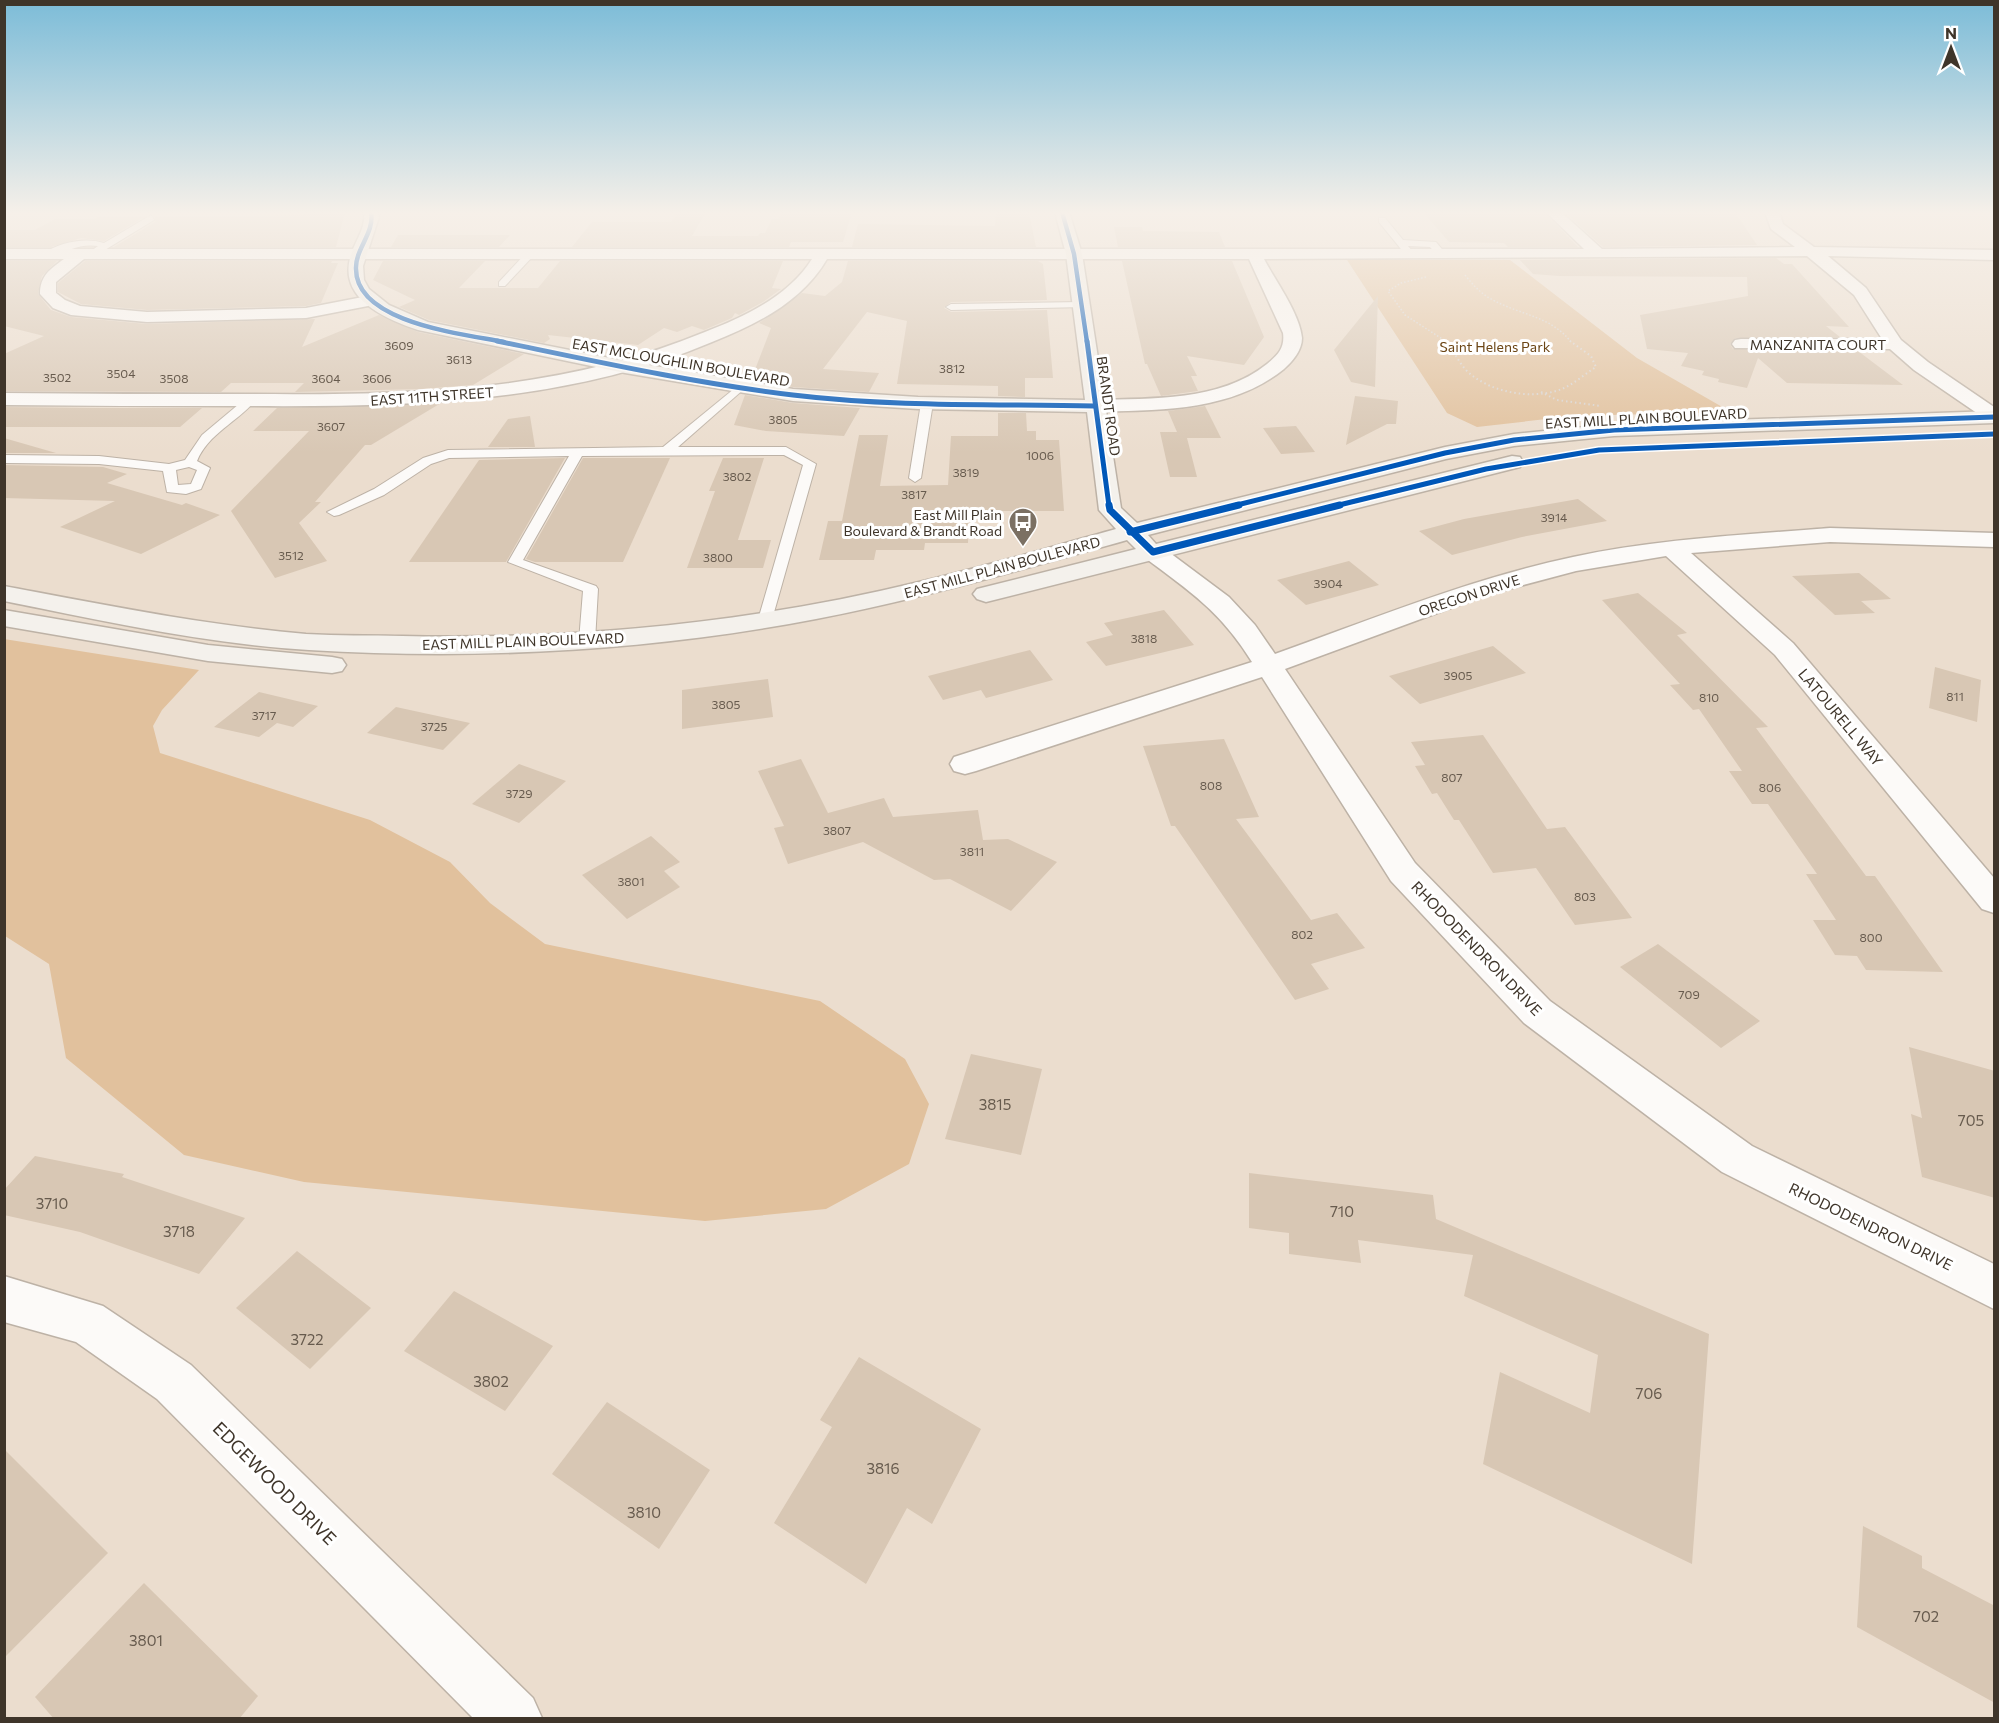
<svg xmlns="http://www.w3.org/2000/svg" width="1999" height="1723" viewBox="0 0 1999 1723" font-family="Commissioner,sans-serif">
<rect width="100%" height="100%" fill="#ebddce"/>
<!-- green -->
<g fill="#e1c19d">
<path d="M1347,260h163l127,98 94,54 -158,4 -96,11 -30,-14z"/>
<path d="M4,639l195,31 -37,40 -9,16 7,27 210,67 80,42 40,41 55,41 275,57 85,58 24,45 -20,60 -83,45 -121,12 -401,-39 -120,-27 -118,-97 -17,-94 -44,-28z"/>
</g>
<!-- building -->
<g fill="#d8c7b4">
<path d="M326,212h19l-9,35h-222l41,-25v-5l147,-2z"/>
<path d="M678,212h28l-14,24h66l2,-3h5l7,-14h7l3,-7h70l-9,30h-52l-2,5h-217l20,-25h79z"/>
<path d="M996,212h33l7,35h-184l6,-23 137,2z"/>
<path d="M1423,212h121l34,35h-70l-4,-4 -55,-1z"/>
<path d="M1564,212h171l22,33 -154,2z"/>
<path d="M99,217h45l-40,24 -23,-3 -30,9h-47v-17h31l20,-11h39z"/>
<path d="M1114,227h28l1,4 76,1 6,15h-107z"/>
<path d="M398,235h112l-11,12h-108z"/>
<path d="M1776,258l8,6h8l57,63 -23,-1 14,11 -105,1 -5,6 3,5 125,2 45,34 -116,-2 -29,-25 -11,30 -29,-6 1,-3 -17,-4 2,-4 -23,-5 7,-13 -41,-4 -7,-34 108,-19 -1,-19 -188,-1 -26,-2 -13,-14z"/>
<path d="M4,261h53l-15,15 -4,18 13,16 20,7 76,7 168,-5 -13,28 77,-32 39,17 106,22 -51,31 -52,4 -126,3 9,-9h-73l-10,9 -217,-1v-37l40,-18 -40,-10z"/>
<path d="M85,261h247l-1,2h7l-17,40 -15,3 -159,4 -66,-6 -23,-12v-9z"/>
<path d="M383,261h102l-26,27h79l22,-27h223l-11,27 9,1 -18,13 -24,13 -4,-2 -3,5 -28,12 -12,-4 -15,6 -13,-4 -26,17 -90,-10 2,4 -6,4 -115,-23 -30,-13 16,-7 -42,-20z"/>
<path d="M848,261h190l5,3 4,36 -96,2 -7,6 7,4 96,-2 6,68h-28v19l-27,-1v-10l-101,-2 10,-63 -40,-9 -44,57 56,4 -10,19 -76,-5 -42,-7 20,-52 -12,-5 43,-30 23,3 17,-14z"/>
<path d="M1122,261h110l32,76 -20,28 -57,-9 10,20h-6l7,15 -37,5 -14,-32h-2z"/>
<path d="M1378,296l-3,91 -24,-5 -17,-32z"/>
<path d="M745,395l48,8 67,5 -16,28 -78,-5 -32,-6z"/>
<path d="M1355,396l43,5 -2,23h-9l-41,21z"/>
<path d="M441,403l-70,42h-6l-50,57h6l-22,21 28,38 -52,17 -44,-67 78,-80h-56l24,-23z"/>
<path d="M1205,406l16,32h-34l10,39h-27l-10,-45h17l-9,-21z"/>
<path d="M4,407l89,1h109l-22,19h-176z"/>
<path d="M998,413h28l1,18h9v9h23l5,71h-95l-1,32h-43l-1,7h-48l-2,10h-55l9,-39h14l17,-86h29l-8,51 68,-1 3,-49h47z"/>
<path d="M530,416l5,31h-47l20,-28z"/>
<path d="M1296,426l19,26 -34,2 -18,-26z"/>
<path d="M4,438l52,15h-52z"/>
<path d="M565,458l-59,104h-97l70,-102z"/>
<path d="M583,458h87l-47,104h-88l-9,-3z"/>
<path d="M723,458h41l-26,82h33l-8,28h-76l28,-77h-6z"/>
<path d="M4,465l99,2 24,7 -20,9 75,22 4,-2 34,12 -79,39 -81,-27 55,-26 -111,-3z"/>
<path d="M1578,499l29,22 -85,16 -70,18 -33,-24 45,-12z"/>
<path d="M1349,561l30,24 -73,20 -29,-25z"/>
<path d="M1859,573l32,26 -30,2 14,12 -40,2 -43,-39z"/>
<path d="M1638,593l49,40 -10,2 91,92 -12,1 110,148h9l68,96 -77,-2 -9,-14 -22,-1 -22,-35h23l-30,-46h11l-49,-70h-16l-23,-33h13l-43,-62 -6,1 -23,-25 10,-1 -78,-84z"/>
<path d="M1164,610l30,35 -88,21 -20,-24 27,-7 -9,-12z"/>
<path d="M1493,646l33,27 -106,31 -31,-28z"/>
<path d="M1030,650l23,30 -67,18 -5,-8 -38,10 -15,-24z"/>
<path d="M1935,667l46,13 -4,42 -48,-14z"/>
<path d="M768,679l5,38 -91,12v-39z"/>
<path d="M259,692l59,14 -25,21 -16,-4 -18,14 -45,-10z"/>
<path d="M396,707l74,16 -27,27 -76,-17z"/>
<path d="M1483,735l64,94 18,-2 67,91 -57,7 -39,-57 -43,5 -34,-53h-5l-17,-27 -5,1 -17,-28 10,-1 -14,-23z"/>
<path d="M1224,739l35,78 -23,2 75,101 26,-7 28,35 -54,16 18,25 -34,11 -120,-174h-4l-28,-80z"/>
<path d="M801,759l27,54 56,-15 9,19 85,-7 5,30 25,-1 49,23 -46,49 -61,-32 -16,1 -71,-38 -75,22 -14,-36 10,-2 -26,-55z"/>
<path d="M519,764l47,17 -47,42 -47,-19z"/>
<path d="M651,836l29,26 -16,9 16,16 -53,32 -45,-44z"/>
<path d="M1658,944l102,77 -39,27 -101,-81z"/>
<path d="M1909,1047l86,24v127l-73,-21 -11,-63 11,4z"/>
<path d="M971,1054l71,15 -21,86 -76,-16z"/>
<path d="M35,1156l89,18 -2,3 123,41 -46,56 -119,-42 -76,-17v-25z"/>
<path d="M1249,1173l184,22 3,24 273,115 -17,230 -209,-100 17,-92 90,41 8,-58 -134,-59 9,-41 -115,-15 3,23 -72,-9v-21l-40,-5z"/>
<path d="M297,1251l74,57 -61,61 -74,-61z"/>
<path d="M454,1291l99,55 -48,65 -101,-60z"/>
<path d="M859,1357l122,72 -49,95 -25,-16 -41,76 -92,-61 58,-96 -12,-7z"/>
<path d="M607,1402l103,68 -51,79 -107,-75z"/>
<path d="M4,1449l104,104 -104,105z"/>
<path d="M1863,1526l59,30v12l73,38v97l-138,-76z"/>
<path d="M144,1583l114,113 -19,23h-185l-19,-22z"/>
</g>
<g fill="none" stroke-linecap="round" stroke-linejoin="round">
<!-- lane casing -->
<g stroke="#bdb2a6" stroke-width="2">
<g id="lane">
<path d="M151,215l3,5 -59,36 -8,-2 11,-8c-18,-3 -33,6 -50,11l-5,-3c16,-12 43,-17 61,-11z"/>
<path d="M1379,218h6l18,22 33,2 10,12 -8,2 -8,-9 -22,-1 5,6 -8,2 -26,-32z"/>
<path d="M527,252l8,2 -30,32h-6v-4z"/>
<path d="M1082,302l5,3 -1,2 -135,3 -5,-3 5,-3z"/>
<path d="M740,384l6,3 -2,2 -66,58h108l30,17 -45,159h-10l-3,-3 45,-155 -19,-10 -202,1 -59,104 73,26 2,3 -3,52 -8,5 -8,-5 4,-50 -75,-29 61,-106 -120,2 -18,6 -47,31 -45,20 -5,1 -7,-4 47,-23 49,-31 25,-8 215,-3z"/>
<path d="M245,399l10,2c-18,21 -47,33 -58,60l13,7 -9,21 -15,5 -19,-2 -4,-21 -64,-7 -95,-1v-8l95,1 70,8 16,-4 17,-25zM189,467l8,3 -6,14 -13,1 -2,-15z"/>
<path d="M927,400l6,3 -12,75 -6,4 -6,-4 12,-75z"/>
</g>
</g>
<!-- street casing -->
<g stroke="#bdb2a6" stroke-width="3">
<g id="street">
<path d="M1546,212h15l41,37 193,-2 -24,-18 -6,-17h14l4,12 31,23 180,3v10l-166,-4 38,32 35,52 27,22 66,45v15l-7,-2 -73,-50 -24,-21 -155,-1 -3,-4 3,-4 6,-1h141l-28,-44 -47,-39 -543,3c11,21 36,55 38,79 0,12 -9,23 -18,31 -53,43 -125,41 -190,43l-7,-2 -3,-4 3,-4 7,-2c59,-2 125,2 173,-36 11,-9 18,-16 16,-31l-34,-74h-422c-25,43 -70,65 -115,83 -150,63 -311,65 -472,64 -78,0 -157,0 -236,-1v-12c81,1 161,1 241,1 160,1 310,0 460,-62 39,-15 84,-36 107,-73h-728l-28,23v11l9,7 15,6 67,6 159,-4 62,-12 8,5 -8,5 -62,12 -159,4 -76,-7 -18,-7 -13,-14c0,-18 10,-25 24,-35h-60v-10h1580z"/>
<path d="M1830,528l164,5v14l-164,-5 -139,11 102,90 201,235v35l-12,-4 -207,-254 -109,-99 -90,15 -90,24 -201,74 130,194 135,138 202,145 242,118v45l-272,-137 -198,-149 -133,-142 -129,-204 -286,94 -11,3 -11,-3 -4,-7 4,-7 298,-95c-31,-50 -61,-70 -108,-105l-3,-5 3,-5 9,-2 9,2 67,50 26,28 20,29c98,-35 195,-75 298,-97 84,-18 171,-22 257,-29z"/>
<path d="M4,1276l99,30 88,59 342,333 9,20h-69l-316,-319 -81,-57 -72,-20z"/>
</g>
</g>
<!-- secondary casing -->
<g stroke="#bdb2a6" stroke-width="3">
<g id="secondary">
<path d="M364,212h14l1,5 -16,49 1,14 5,9 20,16 39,17 197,39 168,28 125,8 167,3 -19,-146 -11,-42h14l13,42 39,254 16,15 308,-76 69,-13 100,-10 380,-13v12l-380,13 -100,10 -68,13 -298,76 8,9 356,-88 8,1 3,5 -3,5 -534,135 -9,-3 -4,-5 4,-5 159,-40 -9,-9c-103,29 -206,59 -311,79 -166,32 -338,41 -507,31 -103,-6 -204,-29 -305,-49v-15c101,19 200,39 302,48 32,2 64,1 96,2 174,4 348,-13 517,-54 66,-15 131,-35 197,-53l-17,-19 -12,-98 -169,-3 -125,-8 -168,-28 -207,-43c-35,-12 -83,-33 -66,-78 5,-14 14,-25 12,-40z"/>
<path d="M4,610l204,35 124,12 10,2 4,6 -4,6 -10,2 -124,-12 -204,-35z"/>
</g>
</g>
<!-- path-far1 -->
<g stroke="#dad5d1" stroke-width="1.5" stroke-dasharray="1.5 2" stroke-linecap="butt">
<path d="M1465,275c8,10 16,19 28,25 27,15 58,16 78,42"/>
<path d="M1426,277l-25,6 -13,8 17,24 42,27"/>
</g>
<!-- path -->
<g stroke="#dad5d1" stroke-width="2" stroke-dasharray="1.5 3" stroke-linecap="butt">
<path d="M1445,341c9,9 13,21 22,30 22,21 61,28 89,20 15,-4 27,-16 40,-24l-5,-11 -21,-15"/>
<path d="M1541,392l16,8 44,6"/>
</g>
<!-- lane -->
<use href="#lane" fill="#fcfaf8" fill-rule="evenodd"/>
<!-- street -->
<use href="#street" fill="#fcfaf8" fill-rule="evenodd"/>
<!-- secondary -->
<use href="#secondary" fill="#f4f1ec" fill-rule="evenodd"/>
<!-- cycleway-far2 casing -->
<g stroke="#fff" stroke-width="6">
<g id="cycleway-far2">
<path d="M371,212c4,21 -16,37 -15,57 0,54 108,65 148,73"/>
<path d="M1062,212l12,42 13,88"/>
</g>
</g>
<!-- cycleway-far1 casing -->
<g stroke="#fff" stroke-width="8">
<g id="cycleway-far1">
<path d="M497,341c97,20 196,42 296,54 99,12 201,9 301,11"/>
<path d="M1087,341l22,165"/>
<path d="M1233,506l212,-53 69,-13 100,-10 380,-13"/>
<path d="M1335,506l151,-37 113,-19 395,-16"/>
</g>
</g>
<!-- cycleway casing -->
<g stroke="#fff" stroke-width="10">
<g id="cycleway">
<path d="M1109,505l1,5 43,42 187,-47"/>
<path d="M1130,532l109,-27"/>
</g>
</g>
<!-- cycleway-far2 -->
<use href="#cycleway-far2" stroke="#0057b8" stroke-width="4.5"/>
<!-- cycleway-far1 -->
<use href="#cycleway-far1" stroke="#0057b8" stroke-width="5"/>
<!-- cycleway -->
<use href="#cycleway" stroke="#0057b8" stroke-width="7"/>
</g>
<!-- sky -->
<linearGradient id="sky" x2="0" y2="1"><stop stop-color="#7cbcd8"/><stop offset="0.47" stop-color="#f6f0e9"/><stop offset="1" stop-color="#f6f0e9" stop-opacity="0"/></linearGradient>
<rect width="1999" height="453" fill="url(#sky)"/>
<!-- icons -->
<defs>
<g id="bus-pin" transform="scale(1.5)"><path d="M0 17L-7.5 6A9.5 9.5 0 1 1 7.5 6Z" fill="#7b7063" stroke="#fff"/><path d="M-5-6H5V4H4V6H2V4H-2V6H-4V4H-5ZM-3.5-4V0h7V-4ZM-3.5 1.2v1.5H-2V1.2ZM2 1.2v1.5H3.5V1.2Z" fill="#fff"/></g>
</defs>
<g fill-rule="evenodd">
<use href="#bus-pin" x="1023" y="522"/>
</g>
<g text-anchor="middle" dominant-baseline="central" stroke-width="6" stroke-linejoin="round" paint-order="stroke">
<!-- number labels -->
<g font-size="12" fill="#675b4e">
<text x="399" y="345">3609</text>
<text x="459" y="359">3613</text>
<text x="952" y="368">3812</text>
<text x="121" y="373">3504</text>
<text x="57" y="377">3502</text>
<text x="174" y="378">3508</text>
<text x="326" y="378">3604</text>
<text x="377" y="378">3606</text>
<text x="783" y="419">3805</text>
<text x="331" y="426">3607</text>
<text x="1040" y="455">1006</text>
<text x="966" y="472">3819</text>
<text x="737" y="476">3802</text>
<text x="914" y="494">3817</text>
<text x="1554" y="517">3914</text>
<text x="291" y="555">3512</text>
<text x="718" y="557">3800</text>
<text x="1328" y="583">3904</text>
<text x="1144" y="638">3818</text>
<text x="1458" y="675">3905</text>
<text x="1955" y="696">811</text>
<text x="1709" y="697">810</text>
<text x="726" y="704">3805</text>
<text x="264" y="715">3717</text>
<text x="434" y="726">3725</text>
<text x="1452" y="777">807</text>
<text x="1211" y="785">808</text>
<text x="1770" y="787">806</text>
<text x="519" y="793">3729</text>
<text x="837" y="830">3807</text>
<text x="972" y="851">3811</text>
<text x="631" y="881">3801</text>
<text x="1585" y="896">803</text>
<text x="1302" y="934">802</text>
<text x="1871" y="937">800</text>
<text x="1689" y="994">709</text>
</g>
<!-- far-street labels -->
<g font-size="14" fill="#3f352a" stroke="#fff">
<text x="1818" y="344">MANZANITA COURT</text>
<text transform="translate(681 362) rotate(10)">EAST MCLOUGHLIN BOULEVARD</text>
<text transform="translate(432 396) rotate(-4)">EAST 11TH STREET</text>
<text transform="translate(1109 406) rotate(82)">BRANDT ROAD</text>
<text transform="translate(1646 418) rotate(-3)">EAST MILL PLAIN BOULEVARD</text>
<text transform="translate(1002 567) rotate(-15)">EAST MILL PLAIN BOULEVARD</text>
<text transform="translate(1469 595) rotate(-18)">OREGON DRIVE</text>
<text transform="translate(523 641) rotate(-2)">EAST MILL PLAIN BOULEVARD</text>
</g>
<!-- far-park labels -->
<g font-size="14" fill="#6c4616" stroke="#fff">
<text x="1495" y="346">Saint Helens Park</text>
</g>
<!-- far-poi labels -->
<g font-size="14" fill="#3f352a" stroke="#fff" text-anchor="end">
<text x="1002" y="514">East Mill Plain<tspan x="1002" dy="16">Boulevard &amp; Brandt Road</tspan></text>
</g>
<!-- street labels -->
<g font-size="15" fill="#3f352a" stroke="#fff">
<text transform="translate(1841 717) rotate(50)">LATOURELL WAY</text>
<text transform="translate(1477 948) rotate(46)">RHODODENDRON DRIVE</text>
<text transform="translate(1871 1226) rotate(26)">RHODODENDRON DRIVE</text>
</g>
<!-- near-number labels -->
<g font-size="15" fill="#675b4e">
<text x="995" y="1104">3815</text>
<text x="1971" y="1120">705</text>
<text x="52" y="1203">3710</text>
<text x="1342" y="1211">710</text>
<text x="179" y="1231">3718</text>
<text x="307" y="1339">3722</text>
<text x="491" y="1381">3802</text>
<text x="1649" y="1393">706</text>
<text x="883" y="1468">3816</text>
<text x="644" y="1512">3810</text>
<text x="1926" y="1616">702</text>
<text x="146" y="1640">3801</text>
</g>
<!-- near-street labels -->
<g font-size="18" fill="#3f352a" stroke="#fff">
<text transform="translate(275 1483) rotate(45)">EDGEWOOD DRIVE</text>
</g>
</g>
<!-- border -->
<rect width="1999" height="1723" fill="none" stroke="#3f352a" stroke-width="12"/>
<!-- north arrow -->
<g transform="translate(1951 48)" stroke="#ffffff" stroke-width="4.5" paint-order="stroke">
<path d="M0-4.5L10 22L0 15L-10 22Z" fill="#3f352a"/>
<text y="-9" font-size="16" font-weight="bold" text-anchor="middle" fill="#3f352a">N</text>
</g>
</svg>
